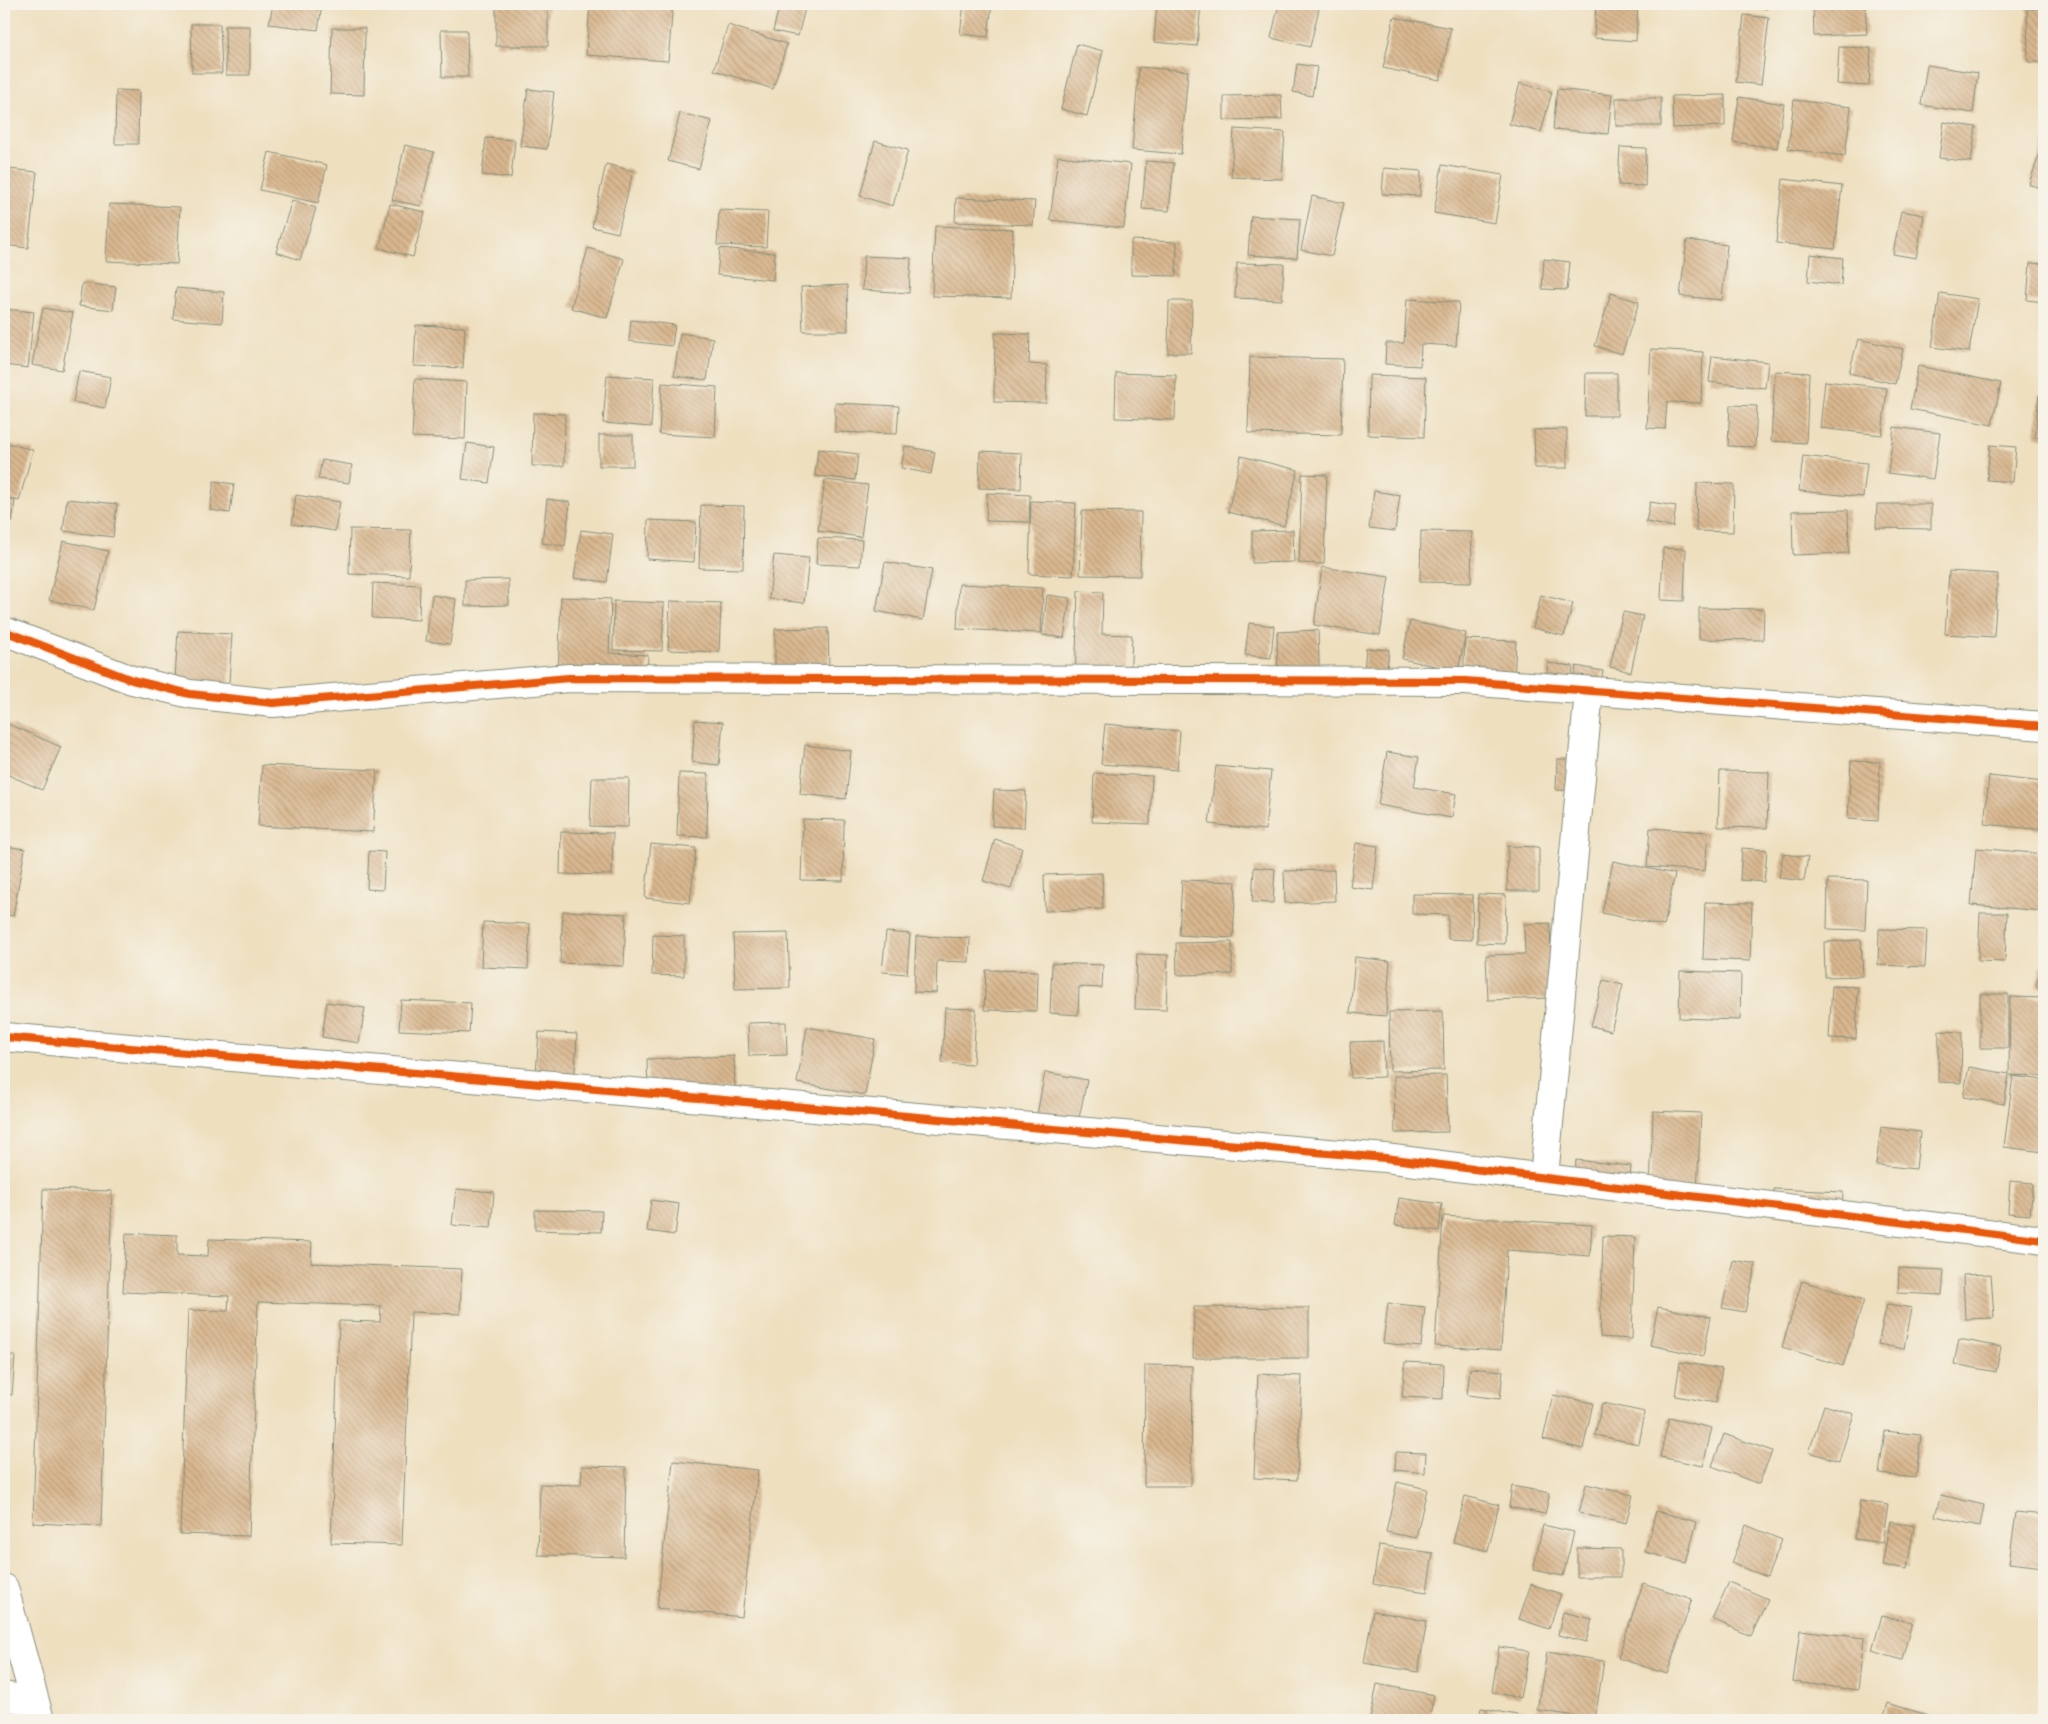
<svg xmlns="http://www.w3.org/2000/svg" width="2048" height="1724" viewBox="0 0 2048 1724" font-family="Mynerve,sans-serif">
<defs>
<pattern id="building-back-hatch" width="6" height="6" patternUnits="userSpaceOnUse" patternTransform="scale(1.25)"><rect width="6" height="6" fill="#dab890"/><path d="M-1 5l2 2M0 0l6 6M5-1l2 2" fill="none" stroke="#b09776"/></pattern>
</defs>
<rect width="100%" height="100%" fill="#f7f3e8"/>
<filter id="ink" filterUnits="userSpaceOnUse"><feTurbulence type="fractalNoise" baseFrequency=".02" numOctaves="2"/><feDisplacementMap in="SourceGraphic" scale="10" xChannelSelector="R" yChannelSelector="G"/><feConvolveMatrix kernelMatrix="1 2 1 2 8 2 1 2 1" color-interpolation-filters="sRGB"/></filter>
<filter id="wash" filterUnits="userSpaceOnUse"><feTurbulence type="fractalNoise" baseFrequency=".0096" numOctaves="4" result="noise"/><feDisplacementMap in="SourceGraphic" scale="20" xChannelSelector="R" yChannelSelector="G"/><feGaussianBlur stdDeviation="1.12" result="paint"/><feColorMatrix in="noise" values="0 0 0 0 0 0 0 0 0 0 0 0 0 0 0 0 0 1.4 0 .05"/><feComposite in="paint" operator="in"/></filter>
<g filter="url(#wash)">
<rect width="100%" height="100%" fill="#eedfbf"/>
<g id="blocks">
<!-- building -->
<g fill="url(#building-back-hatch)">
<path d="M273,4l49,1 -4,25 -49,-6z"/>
<path d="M590,4h83l-5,57 -82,-6z"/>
<path d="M780,4h26l-8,32 -25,-5z"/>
<path d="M964,4h28l-4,33 -28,-3z"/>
<path d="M1157,4h44l-4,42 -43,-4z"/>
<path d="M1279,4h41l-10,43 -39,-9z"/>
<path d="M1596,4h42l-2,37 -42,-3z"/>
<path d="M1741,4h27l-1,5z"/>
<path d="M1813,4h52l2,30 -53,2z"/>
<rect x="496" y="6" width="52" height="40"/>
<path d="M2027,9h17v53h-16z"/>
<path d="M1744,15l25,3 -8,67 -25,-3z"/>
<path d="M1394,17l57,11 -11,52 -57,-12z"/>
<path d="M191,24h29l2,49h-30z"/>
<path d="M728,25l59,19 -14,45 -59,-19z"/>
<path d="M225,26h25v49h-24z"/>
<path d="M332,28h33l-1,67 -34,-1z"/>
<path d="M441,30h26l1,47h-26z"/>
<path d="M1077,44l26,7 -16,65 -26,-7z"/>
<path d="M1839,47l32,1 -2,38 -32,-2z"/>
<path d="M1297,64l20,3 -5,29 -19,-4z"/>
<path d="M1927,65l51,8 -5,40 -52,-8z"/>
<path d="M1139,67l49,4 -7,83 -49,-4z"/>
<path d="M1520,83l32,9 -11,40 -32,-8z"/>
<path d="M528,89l26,3 -7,57 -27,-3z"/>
<path d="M1557,89l55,6 -4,39 -55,-5z"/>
<path d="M116,90l23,1 -1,53h-23z"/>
<path d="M1281,95l1,24 -58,1v-24z"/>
<path d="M1725,95v31l-52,2 -1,-32z"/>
<path d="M1739,97l45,7 -7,44 -44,-6z"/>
<rect x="1616" y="98" width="45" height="28"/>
<path d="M1794,100l57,7 -6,49 -57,-7z"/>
<path d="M680,113l32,8 -13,48 -31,-8z"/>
<path d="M1944,122l32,5 -5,35 -32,-4z"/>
<path d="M1234,129l51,3 -3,47 -51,-2z"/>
<path d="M486,138l29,2 -4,38 -29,-3z"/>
<path d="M875,141l33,9 -15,56 -33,-10z"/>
<path d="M2044,141v49l-15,-6z"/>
<path d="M405,145l29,7 -13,54 -29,-6z"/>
<path d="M1620,147l26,1 -1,38 -27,-1z"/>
<path d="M269,152l58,13 -9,38 -58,-13z"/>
<path d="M1058,156l73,8 -7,64 -74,-8z"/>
<path d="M1146,161l28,2 -5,48 -27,-2z"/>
<path d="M606,164l27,7 -15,62 -26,-6z"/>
<path d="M1442,165l61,10 -8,48 -61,-10z"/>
<path d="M1384,168l37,3 -1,25 -38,-2z"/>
<path d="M9,169l28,3 -9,76 -24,-3v-28z"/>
<path d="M1783,179l59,7 -7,63 -59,-6z"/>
<path d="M1312,196l32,7 -12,53 -31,-6z"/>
<path d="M956,198l79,3 -2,24 -78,-3z"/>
<path d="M292,200l24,8 -16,52 -24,-8z"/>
<path d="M109,204l71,3 -3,57 -71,-3z"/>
<path d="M390,204l35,8 -12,45 -34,-9z"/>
<path d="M719,210l49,2 -2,35 -49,-2z"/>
<path d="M1901,211l23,4 -8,43 -23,-4z"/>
<path d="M1251,216l49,3 -3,39 -49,-3z"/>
<path d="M935,226l78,3 -2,69 -79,-2z"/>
<path d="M1131,240l46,2 -1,34 -45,-1z"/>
<path d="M1687,240l40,5 -5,55 -42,-4z"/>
<path d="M588,248l36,11 -17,59 -36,-10z"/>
<path d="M720,248l55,5 -2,27 -56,-5z"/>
<path d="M1810,254l33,4 -2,27 -33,-4z"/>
<path d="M864,256l47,2 -2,35 -47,-3z"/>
<path d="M1544,259l26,3 -3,28 -25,-1z"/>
<path d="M1237,263l47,1 -2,36 -47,-2z"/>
<path d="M2030,263l14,1v38l-17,-2z"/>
<path d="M82,283l34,4 -3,23 -34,-4z"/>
<path d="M847,285l1,46h-45l-2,-44z"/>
<path d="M176,288l48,4 -2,31 -49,-4z"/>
<path d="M1611,293l28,9 -17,52 -27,-8z"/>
<path d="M1940,293l38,6 -9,53 -37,-5z"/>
<path d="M1407,299l52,3 -3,44 -35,-2 -1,22 -35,-2 1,-21h18z"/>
<path d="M1169,301h23l-1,52h-23z"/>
<path d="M43,308l30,5 -11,57 -30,-5z"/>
<path d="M4,309l30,3 -6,56 -24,-3z"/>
<path d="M631,320l44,5 -3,21 -43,-5z"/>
<path d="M416,325l49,2 -2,41 -49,-2z"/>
<path d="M680,333l33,5 -6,42 -33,-4z"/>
<path d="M995,333l35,1 -1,30 18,1 -1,38 -52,-1z"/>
<path d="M1858,339l45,10 -8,35 -46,-11z"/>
<path d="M1651,349l52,3 -2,51 -34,-1 -2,27 -18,-1z"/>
<path d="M1712,356l56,6 -3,26 -56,-6z"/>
<path d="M1250,357l93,2 -2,76 -93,-2z"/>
<path d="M1918,366l83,17 -9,42 -82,-16z"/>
<path d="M79,371l32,6 -6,31 -32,-6z"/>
<path d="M1775,371l34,2 -3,70 -35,-2z"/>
<path d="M1116,373l60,2 -1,45 -60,-2z"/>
<path d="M1586,373h31v43h-32z"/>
<path d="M607,375l47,3 -3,49 -48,-4z"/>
<path d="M1369,375l57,2 -2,60 -56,-2z"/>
<path d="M415,379l52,3 -2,57 -53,-2z"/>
<path d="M1825,381l62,7 -5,47 -62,-7z"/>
<path d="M662,383l55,4 -2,50 -56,-3z"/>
<path d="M2039,395l5,1v42l-9,-1z"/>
<path d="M835,403l64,3 -2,28 -62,-2z"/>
<path d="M1730,405l27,1 -2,41 -27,-1z"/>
<path d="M533,413l32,1 -1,52h-32z"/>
<path d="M1894,427l46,6 -7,46 -45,-6z"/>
<path d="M1567,429v39h-32l-1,-38z"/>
<rect x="599" y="435" width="34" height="31"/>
<path d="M4,442l29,8 -14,51 -15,-4z"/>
<path d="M467,443l27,4 -5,36 -27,-4z"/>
<path d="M1990,445l26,2 -3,35 -26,-2z"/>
<path d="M905,446l30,6 -4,22 -30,-6z"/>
<path d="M818,449l40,5 -3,26 -40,-4z"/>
<path d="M980,451l42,2 -1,36 -42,-1z"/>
<path d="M1241,456l57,14 -14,56 -56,-14z"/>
<path d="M1803,456l64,7 -4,34 -64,-6z"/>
<path d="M322,460l30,5 -3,18 -31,-4z"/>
<path d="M1302,474l25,1 -3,89 -25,-1z"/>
<path d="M825,480l43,5 -7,52 -43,-6z"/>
<path d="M214,481l20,3 -4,29 -20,-3z"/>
<path d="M1697,483l37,1 -1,48 -37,-1z"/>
<path d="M1374,491l26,4 -5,36 -26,-3z"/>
<path d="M987,493l43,2 -1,27 -43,-1z"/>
<path d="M296,495l44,7 -5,29 -43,-7z"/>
<path d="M4,498l11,2 -3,22 -8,-2z"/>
<path d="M67,499l50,5 -4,33 -50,-6z"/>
<path d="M547,499l23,3 -5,44 -23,-3z"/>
<path d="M1031,501l45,2 -3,73 -44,-2z"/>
<path d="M1650,502l26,4 -3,21 -27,-5z"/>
<path d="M1877,504h54v25l-55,-1z"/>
<path d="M701,505l43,1 -1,63 -44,-1z"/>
<path d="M1848,510l1,43 -56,2 -1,-44z"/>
<path d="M1082,511l59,1 -1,64 -60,-1z"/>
<path d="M648,520l48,2 -2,40 -47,-3z"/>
<path d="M350,529l61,1 -2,46 -60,-2z"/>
<path d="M581,530l32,4 -6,48 -33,-4z"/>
<path d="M1293,530l1,32 -42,1v-32z"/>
<path d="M1421,531l51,1 -1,51 -51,-1z"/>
<path d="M818,538l44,2 -2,26 -44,-2z"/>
<path d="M63,541l45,10 -14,59 -45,-10z"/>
<path d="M1663,548l23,1 -2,52 -23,-1z"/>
<path d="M774,555l35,3 -5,45 -35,-4z"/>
<path d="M885,562l47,8 -9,50 -47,-9z"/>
<path d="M1322,567l67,10 -9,58 -66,-10z"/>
<path d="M1949,571l49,3 -4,63 -49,-3z"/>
<path d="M508,579l1,26 -44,1v-26z"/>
<path d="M373,583l47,2 -1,35 -47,-2z"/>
<path d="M959,584l84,4 -2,45 -84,-4z"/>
<path d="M1078,591l25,1 -1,42 30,1 -2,52 -55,-2z"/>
<path d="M432,595l24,4 -6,45 -24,-3z"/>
<path d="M1047,595l23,3 -6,40 -22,-3z"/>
<path d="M1541,595l32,8 -9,33 -31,-8z"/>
<path d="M561,597l50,2 -2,54 39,2 -1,27 -89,-4z"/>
<path d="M614,601l50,2 -2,48 -49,-1z"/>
<path d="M670,601l51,2 -2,49 -51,-2z"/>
<path d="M1699,608l65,1 -1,31 -64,-1z"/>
<path d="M1623,612l20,4 -12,56 -21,-5z"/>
<path d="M1410,621l56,12 -8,38 -56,-12z"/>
<path d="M1249,623l25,3 -3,32 -26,-3z"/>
<path d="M828,628l1,40 -54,1v-40z"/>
<path d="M1318,630l2,61 -42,1 -1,-60z"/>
<path d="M178,631l54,3 -4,64 -54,-3z"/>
<path d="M1465,639l51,2 -2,42 -51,-2z"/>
<path d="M1366,648l23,2 -5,45 -22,-2z"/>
<path d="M1548,663l25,3 -3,28 -25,-3z"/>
<path d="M1576,666l27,5 -7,34 -26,-4z"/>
<path d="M695,720l28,2 -4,43 -27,-3z"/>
<path d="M4,722l57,25 -19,43 -38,-17z"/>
<path d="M1105,724l75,7 -3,39 -76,-6z"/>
<path d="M805,745l46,6 -5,48 -46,-5z"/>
<path d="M1387,752l32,5 -5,30 42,7 -4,24 -74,-13z"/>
<path d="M1557,759h23l-2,32 -22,-1z"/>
<path d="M1851,761l29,1 -2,59 -30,-2z"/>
<path d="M262,765l115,5 -4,62 -115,-6z"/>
<path d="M1216,766l55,5 -6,59 -56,-6z"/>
<path d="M1720,771l49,1 -2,56 -49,-1z"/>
<path d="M679,773l29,1 -1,63 -30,-1z"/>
<path d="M1094,773l58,3 -2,48 -58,-2z"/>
<path d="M1989,776l55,6v48l-60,-6z"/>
<path d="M592,778h37l-1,49 -38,-1z"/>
<path d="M994,790l32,1 -2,37 -32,-2z"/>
<path d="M803,819l41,1 -1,61 -42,-1z"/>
<path d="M1650,828l58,4 -3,39 -58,-4z"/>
<path d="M561,832l52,1 -1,42 -52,-1z"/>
<path d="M995,839l27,9 -11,41 -28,-8z"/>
<path d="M1356,843l22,3 -5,44 -23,-3z"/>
<path d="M651,844l45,4 -6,55 -45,-5z"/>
<path d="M4,846l21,3 -12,67 -9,-2z"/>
<path d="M1508,846l31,1v44h-32z"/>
<path d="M1742,848l25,2 -3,32 -24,-2z"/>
<path d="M1976,848l68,6v57l-73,-6z"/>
<path d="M369,851l16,1 -2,38 -16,-1z"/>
<path d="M1783,854l25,3 -4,24 -25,-3z"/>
<path d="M1613,861l62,13 -11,52 -62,-13z"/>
<path d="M1254,867l21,2 -2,34 -21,-1z"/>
<path d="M1334,870l1,31 -50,2 -1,-32z"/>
<path d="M1102,873l1,36 -58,2 -1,-36z"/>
<path d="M1828,879l39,1 -2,50 -38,-1z"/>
<path d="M1182,880l54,2 -3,56 -54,-3z"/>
<path d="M1412,894l61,1 -1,45 -24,-1v-24l-36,-1z"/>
<path d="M1478,894l28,1 -1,49 -28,-1z"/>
<path d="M1705,902l47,1 -2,58 -47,-2z"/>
<path d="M563,911l63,3 -2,52 -64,-3z"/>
<path d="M1980,913h27l-2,49 -27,-1z"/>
<path d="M483,922l47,2 -2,45 -47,-2z"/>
<path d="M1550,923l2,75 -64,2 -2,-45 39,-1 -1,-30z"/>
<path d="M1879,929l48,1 -2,37 -47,-2z"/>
<path d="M886,932l24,2 -3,40 -25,-2z"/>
<path d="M788,933l2,55 -55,1 -2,-55z"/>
<path d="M653,935l31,1v40l-32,-1z"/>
<path d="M916,936l54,2 -1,24 -32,-1 -1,32 -22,-1z"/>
<path d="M1861,940l2,36 -38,1 -1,-35z"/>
<path d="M1232,942v32l-55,1 -1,-32z"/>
<path d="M1137,954l31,1 -2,55 -31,-1z"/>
<path d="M2044,954v35l-8,-3z"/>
<path d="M1355,957l35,4 -4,55 -36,-3z"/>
<path d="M1052,963l51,2 -1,23 -23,-1 -1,28 -28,-2z"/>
<path d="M986,970l52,1 -1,40 -53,-1z"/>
<path d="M1680,971l61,2 -1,47 -61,-2z"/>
<path d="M1603,980l20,5 -12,46 -20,-5z"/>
<path d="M1832,986l26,1 -2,52 -27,-1z"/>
<rect x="1980" y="994" width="28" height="54"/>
<path d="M2010,997l34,1v78l-35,-1 -5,29 -41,-7 6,-30 40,7z"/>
<path d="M401,1000l70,3 -2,30 -70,-3z"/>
<path d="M327,1002l38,6 -6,35 -37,-6z"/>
<path d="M945,1008l31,1 -3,56 -31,-2z"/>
<path d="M1443,1011l1,59 -54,1 -1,-59z"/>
<path d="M786,1022l1,33 -38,1 -1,-33z"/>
<path d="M807,1027l68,12 -10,56 -68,-12z"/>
<path d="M1939,1031l23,1 -1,51 -23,-1z"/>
<path d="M539,1032l38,2 -3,55 -39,-2z"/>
<path d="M1383,1041l1,36 -33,1 -1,-36z"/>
<path d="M734,1056l1,33 -87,3 -1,-33z"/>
<path d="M1045,1072l42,8 -9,43 -41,-8z"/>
<path d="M1446,1075l2,57 -53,1 -1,-57z"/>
<path d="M2013,1076l31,4v72l-40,-5z"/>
<path d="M1653,1111l48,2 -4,78 -47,-2z"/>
<path d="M1881,1127l39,5 -4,37 -40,-4z"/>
<path d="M1576,1160l55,6 -2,24 -55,-6z"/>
<path d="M2010,1181l23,2 -3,32 -22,-2z"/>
<path d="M43,1189l69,2 -11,335 -68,-3z"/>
<path d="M456,1189l38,3 -3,36 -39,-3z"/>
<path d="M1774,1189l69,3 -1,26 -69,-3z"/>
<path d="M1399,1198l43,6 -3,27 -44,-6z"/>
<path d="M651,1200l28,4 -4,31 -28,-4z"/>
<path d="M535,1210l67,1 -1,21 -66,-2z"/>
<path d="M1443,1216l149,9 -2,31 -83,-6 -6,100 -66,-4z"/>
<path d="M126,1233l51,2v20l31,1 1,-17 103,3 -1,21 151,6 -2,45 -49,-2 -9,233 -71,-2 8,-222 41,1 1,-16 -123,-4 -9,234 -69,-2 8,-224 40,1 1,-15 -106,-4z"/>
<path d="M1603,1236l32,1 -3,102 -32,-2z"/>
<path d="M1733,1260l23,4 -11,48 -23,-4z"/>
<path d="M1899,1268l45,2 -2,25 -44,-2z"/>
<path d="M1991,1274l3,44 -29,1 -2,-44z"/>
<path d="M1802,1281l62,19 -21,66 -61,-19z"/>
<path d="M1388,1303l37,4 -4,40 -38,-4z"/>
<path d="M1887,1304l25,4 -8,41 -26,-5z"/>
<path d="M1194,1307l115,1v50h-116z"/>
<path d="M1658,1307l53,10 -8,39 -53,-11z"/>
<path d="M1959,1339l42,8 -5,25 -42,-8z"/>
<path d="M4,1356h11l-3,39h-8z"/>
<path d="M1405,1362l39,2 -1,35 -41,-2z"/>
<path d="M1680,1362l42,7 -6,34 -41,-7z"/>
<path d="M1145,1365l47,1 -1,120h-47z"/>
<path d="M1470,1368l33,3 -3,28 -33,-4z"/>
<path d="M1258,1374l44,2 -5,104 -43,-2z"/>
<path d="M1553,1395l40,8 -10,46 -40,-10z"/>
<path d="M1602,1403l43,9 -6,32 -44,-9z"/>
<path d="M1824,1405l30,9 -15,47 -30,-9z"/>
<path d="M1669,1418l43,10 -9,38 -43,-9z"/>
<path d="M1885,1431l36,4 -5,43 -37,-4z"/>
<path d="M1724,1434l48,17 -13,33 -47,-18z"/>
<path d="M1396,1452l30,1 -1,20 -30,-3z"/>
<path d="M673,1461l85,9 -16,147 -85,-9z"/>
<path d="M582,1466l44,1 -2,90 -86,-2 2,-71 41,1z"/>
<path d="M1397,1482l30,7 -11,49 -30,-6z"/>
<path d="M1586,1484l47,11 -7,29 -47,-11z"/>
<path d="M1512,1486l38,7 -5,21 -36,-7z"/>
<path d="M1941,1495l43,10 -4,21 -45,-10z"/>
<path d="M1465,1496l34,9 -11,46 -35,-9z"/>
<path d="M1860,1501l28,4 -6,38 -27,-4z"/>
<path d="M1656,1511l41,11 -11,41 -41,-11z"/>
<path d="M2016,1512l28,3v52l-35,-4z"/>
<path d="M1890,1521l24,5 -7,43 -25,-4z"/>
<path d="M1543,1525l31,7 -11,44 -30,-6z"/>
<path d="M1746,1525l36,15 -15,37 -36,-14z"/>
<path d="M1379,1545l54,8 -6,39 -54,-8z"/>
<path d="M1577,1548l44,1v28h-44z"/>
<path d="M1729,1582l39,17 -17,37 -39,-17z"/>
<path d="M1643,1583l49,16 -25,75 -49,-16z"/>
<path d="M1531,1584l30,10 -12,35 -30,-10z"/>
<path d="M1373,1611l54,10 -9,51 -54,-9z"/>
<path d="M1563,1612l29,7 -6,23 -28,-7z"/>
<path d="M1882,1615l30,7 -10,38 -30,-9z"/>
<path d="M1800,1630l64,8 -6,52 -65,-8z"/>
<path d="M1499,1647l30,4 -9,47 -28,-6z"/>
<path d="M1547,1652l57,9 -9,58 -58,-9z"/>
<path d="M1377,1684l57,11 -5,25h-59z"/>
<path d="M1888,1703l55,17h-60z"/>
<path d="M1481,1708l41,8 -1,4h-42z"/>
</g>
</g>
</g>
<g filter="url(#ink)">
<use href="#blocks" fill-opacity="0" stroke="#868e7a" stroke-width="1"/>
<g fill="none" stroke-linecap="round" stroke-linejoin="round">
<!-- street casing -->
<g stroke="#868e7a" stroke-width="30">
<g id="street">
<path d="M4,631l128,49 58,14 83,9 296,-25 896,3 579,45"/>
<path d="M4,1037l1381,121 659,82"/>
<path d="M1544,1177l45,-486"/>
<path d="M4,1588l36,132"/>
<path d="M4,1696l31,6"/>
</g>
</g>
<!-- street -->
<use href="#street" stroke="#fff" stroke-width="28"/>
<!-- cycleway casing -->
<g stroke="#f7f3e8" stroke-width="11">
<g id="cycleway">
<path d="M4,631l128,49 58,14 83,9 296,-25 896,3 579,45"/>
<path d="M4,1037l1381,121 659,82"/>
</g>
</g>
<!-- cycleway -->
<use href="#cycleway" stroke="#e8590c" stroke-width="8"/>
</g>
</g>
<!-- margin -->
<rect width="2048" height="1724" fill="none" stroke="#f7f3e8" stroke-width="20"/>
</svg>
